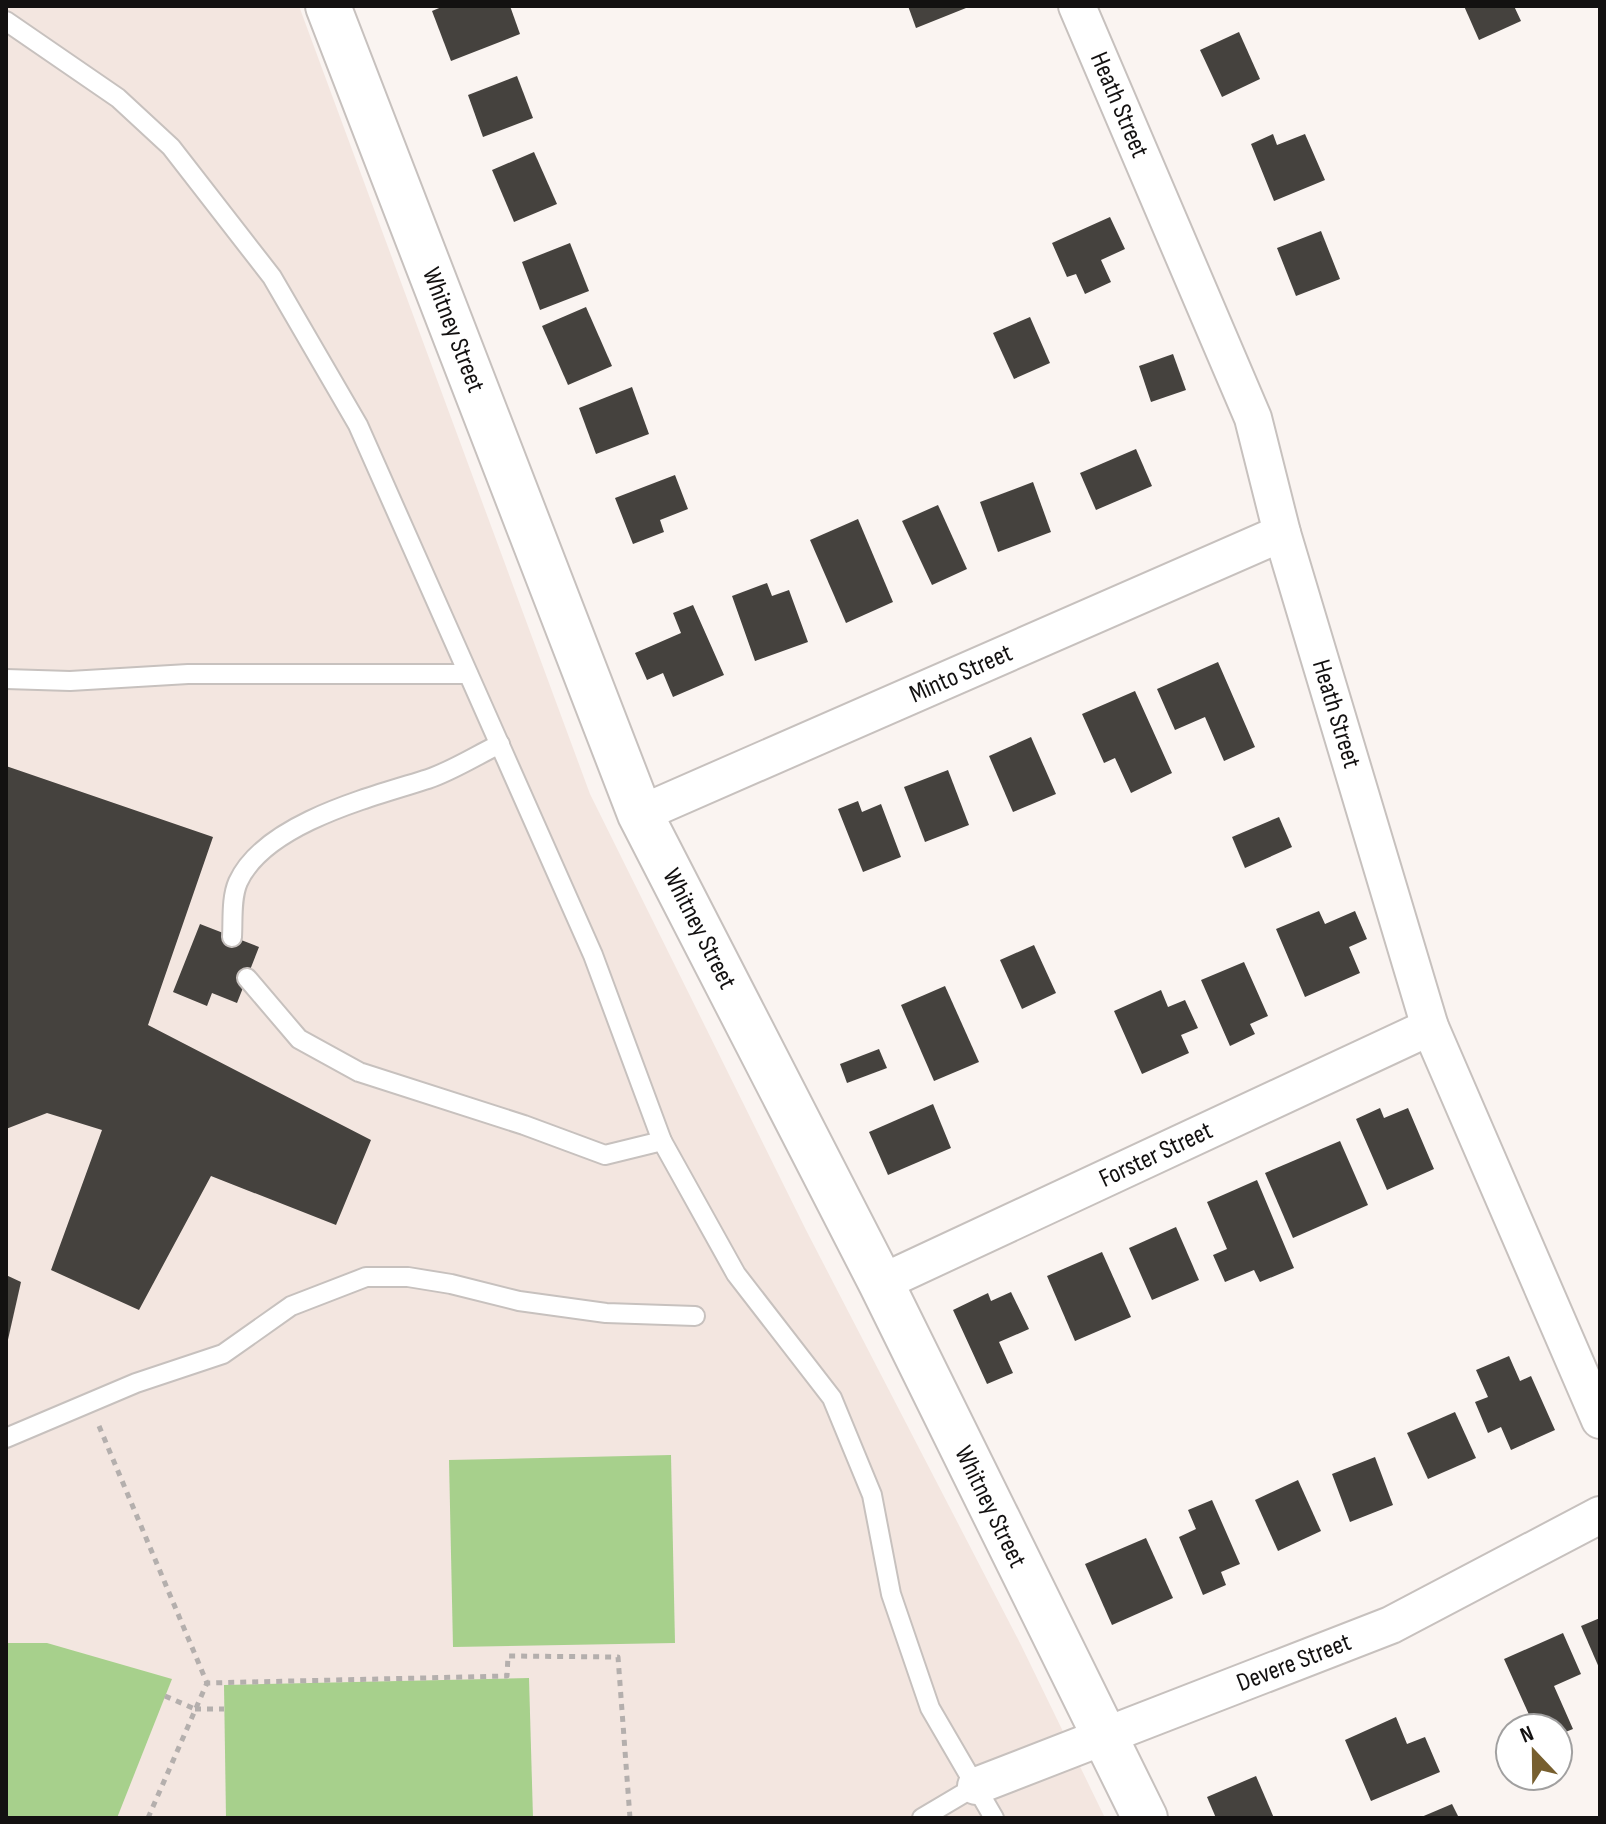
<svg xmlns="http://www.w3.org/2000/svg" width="1606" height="1824" viewBox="0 0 1606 1824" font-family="'Sofia Sans Condensed',sans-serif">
<rect width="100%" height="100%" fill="#faf4f1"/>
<!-- built -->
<path fill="#f3e6e0" d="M6,6h293l291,788 216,436 215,415 84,173h-1099z"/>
<!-- green -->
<g fill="#a7d08c">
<path d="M671,1455l4,188 -222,4 -4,-187z"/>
<path d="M6,1643h41l125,36 -55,139h-111z"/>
<path d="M529,1678l4,140h-307l-2,-133z"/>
</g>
<!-- building -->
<g fill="#45423e">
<path d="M444,6h66l10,28 -69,27 -19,-50z"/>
<path d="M908,6h63l-55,22z"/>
<path d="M1464,6h50l7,15 -42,19z"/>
<path d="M1239,32l21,47 -38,18 -22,-47z"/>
<path d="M517,76l16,42 -50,19 -15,-42z"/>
<path d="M1273,134l4,11 28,-11 20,46 -51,21 -23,-57z"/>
<path d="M534,152l23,52 -43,18 -22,-52z"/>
<path d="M1110,217l15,32 -24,11 10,22 -26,12 -9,-20 -9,3 -15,-34z"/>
<path d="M1321,231l19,48 -44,17 -19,-48z"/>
<path d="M570,243l19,48 -49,19 -18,-48z"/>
<path d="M586,307l26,59 -44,19 -26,-59z"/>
<path d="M1030,317l20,46 -36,16 -21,-46z"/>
<path d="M1173,354l13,36 -35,12 -12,-36z"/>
<path d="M632,387l17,47 -53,20 -17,-46z"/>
<path d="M1136,449l16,37 -56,24 -16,-37z"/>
<path d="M675,475l13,34 -28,11 4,12 -31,12 -18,-46z"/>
<path d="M1033,482l18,50 -53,20 -18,-50z"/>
<path d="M938,505l29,64 -35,16 -30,-64z"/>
<path d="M858,519l35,83 -47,21 -36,-83z"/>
<path d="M767,583l5,13 17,-6 19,52 -53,19 -23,-65z"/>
<path d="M693,605l31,70 -51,22 -10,-24 -16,7 -12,-27 46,-20 -8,-20z"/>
<path d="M1218,662l37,85 -31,14 -19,-44 -30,13 -18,-41z"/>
<path d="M1135,691l37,82 -41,20 -16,-35 -11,5 -22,-49z"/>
<path d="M1031,737l25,57 -43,18 -24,-56z"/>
<path d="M6,766l207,71 -65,188 223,115 -35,85 -125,-49 -72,134 -88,-40 51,-140 -55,-17 -41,16z"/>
<path d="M948,770l21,55 -44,17 -21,-55z"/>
<path d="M858,801l4,11 19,-8 20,53 -38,15 -25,-63z"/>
<path d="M1279,817l13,30 -47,21 -13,-31z"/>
<path d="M1319,911l6,13 30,-13 12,28 -18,8 11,26 -55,24 -29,-68z"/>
<path d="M200,924l59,23 -22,56 -25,-10 -5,13 -34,-14z"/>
<path d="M1034,945l22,48 -34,16 -22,-49z"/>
<path d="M1244,962l24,54 -18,8 5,10 -25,12 -29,-66z"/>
<path d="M945,986l34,76 -45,19 -33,-76z"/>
<path d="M1161,990l7,17 17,-7 13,28 -17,7 8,18 -47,21 -28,-63z"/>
<path d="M879,1049l8,19 -40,15 -7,-19z"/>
<path d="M933,1104l18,44 -63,27 -19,-43z"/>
<path d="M1380,1108l4,10 24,-10 26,61 -47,21 -31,-71z"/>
<path d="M1340,1141l28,64 -75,33 -28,-65z"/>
<path d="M1257,1180l37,88 -34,14 -6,-12 -29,12 -12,-27 14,-6 -20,-47z"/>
<path d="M1176,1227l23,53 -47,20 -23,-52z"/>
<path d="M1102,1252l29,65 -56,24 -28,-65z"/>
<path d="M6,1275l15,7 -14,62h-1z"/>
<path d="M1011,1292l18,37 -30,13 14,31 -26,11 -34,-74 35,-17 3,8z"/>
<path d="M1509,1356l11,25 11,-5 24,54 -44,20 -10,-23 -13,6 -13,-31 13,-5 -12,-27z"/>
<path d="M1455,1412l21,46 -48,21 -21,-46z"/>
<path d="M1375,1457l18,48 -43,17 -18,-48z"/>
<path d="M1298,1480l23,51 -43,20 -23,-51z"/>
<path d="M1212,1500l28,64 -19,8 5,13 -23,10 -24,-58 17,-8 -8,-19z"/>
<path d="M1146,1538l27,60 -61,27 -27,-61z"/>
<path d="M1600,1618v52l-19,-44z"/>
<path d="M1563,1633l18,41 -27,12 19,43 -15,6v-7h-23l-31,-69z"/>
<path d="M1396,1717l11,27 18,-7 15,35 -69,29 -26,-61z"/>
<path d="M1256,1776l18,42h-58l-9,-21z"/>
<path d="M1452,1804l7,14h-40z"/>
</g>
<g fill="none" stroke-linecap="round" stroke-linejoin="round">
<!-- lane casing -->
<g stroke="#c7c1be" stroke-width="22">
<g id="lane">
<path d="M6,21l112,77 53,49 101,130 86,148 235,530 69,186 74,133 96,124 40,97 19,99 39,114 64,110"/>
<path d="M6,679l64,2 118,-7h280"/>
<path d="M232,937c1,-17 -1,-39 6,-55 27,-59 133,-85 190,-103 24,-8 49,-24 72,-35"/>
<path d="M247,978l52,61 60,33 165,53 81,30 57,-14"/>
<path d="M6,1438l130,-55 87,-29 68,-48 75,-29h42l43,7 68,17 87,12 89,3"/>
<path d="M922,1818l54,-32"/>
</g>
</g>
<!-- street casing -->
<g stroke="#c7c1be" stroke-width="40">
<g id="street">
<path d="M1077,6l176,412 29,115 148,494 170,393"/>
<path d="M640,814l642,-281"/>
<path d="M881,1283l549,-256"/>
<path d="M976,1786l415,-161 209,-110"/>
</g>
</g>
<!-- secondary casing -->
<g stroke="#c7c1be" stroke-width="48">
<path id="secondary" d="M328,6l312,808 241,469 264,535"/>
</g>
<!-- path -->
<g stroke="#b4afad" stroke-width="5" stroke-dasharray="6 6" stroke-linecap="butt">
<path d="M99,1426l108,257 300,-7 1,-20 110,1 12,161"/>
<path d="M165,1696l30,13"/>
<path d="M195,1709h29"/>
<path d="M148,1818l59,-135"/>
</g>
<!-- lane -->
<use href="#lane" stroke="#fff" stroke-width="18"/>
<!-- street -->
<use href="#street" stroke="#fff" stroke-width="36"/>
<!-- secondary -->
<use href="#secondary" stroke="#fff" stroke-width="44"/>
</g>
<g text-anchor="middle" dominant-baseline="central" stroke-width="8" stroke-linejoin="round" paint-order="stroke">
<!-- street labels -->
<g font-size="26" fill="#131111" stroke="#fff">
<text transform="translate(1119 105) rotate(67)">Heath Street</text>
<text transform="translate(453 330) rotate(69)">Whitney Street</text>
<text transform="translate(961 674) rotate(-24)">Minto Street</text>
<text transform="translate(1336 714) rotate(73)">Heath Street</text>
<text transform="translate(699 929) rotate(63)">Whitney Street</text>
<text transform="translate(1156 1155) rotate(-25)">Forster Street</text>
<text transform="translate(990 1507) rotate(64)">Whitney Street</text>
<text transform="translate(1294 1663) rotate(-21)">Devere Street</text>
</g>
</g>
<!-- border -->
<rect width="1606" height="1824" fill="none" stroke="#131111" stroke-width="16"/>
<!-- north arrow -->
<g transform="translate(1534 1752) rotate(338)"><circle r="38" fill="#ffffff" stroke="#a1a0a0" stroke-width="2"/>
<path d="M0-6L14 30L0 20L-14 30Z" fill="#775f2f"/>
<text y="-12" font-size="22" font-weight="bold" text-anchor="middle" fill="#131111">N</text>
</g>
</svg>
